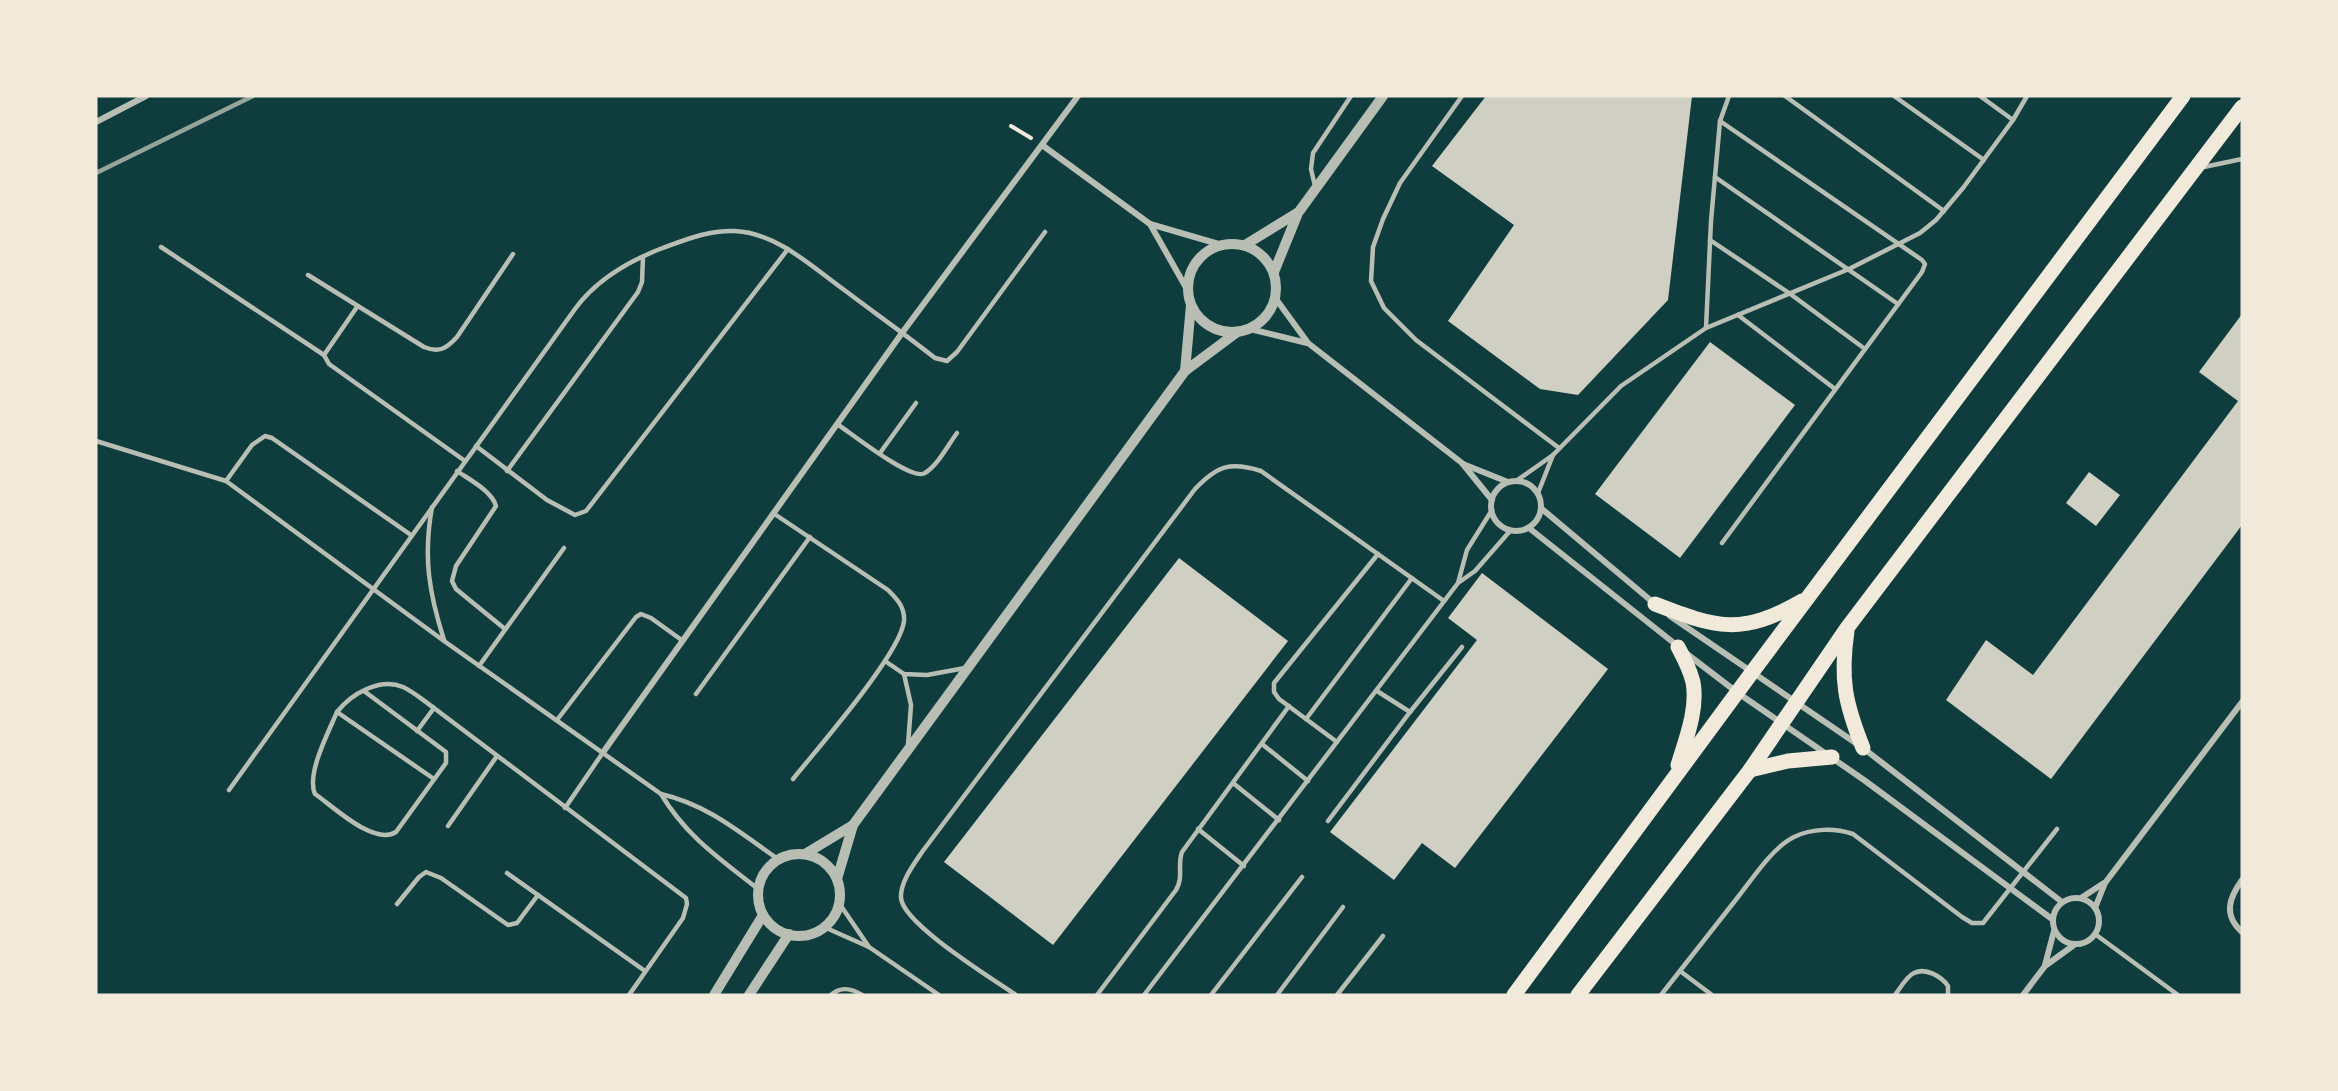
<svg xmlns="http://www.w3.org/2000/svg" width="2338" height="1091" viewBox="0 0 2338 1091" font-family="Lato,sans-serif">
<rect width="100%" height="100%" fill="#0f3d3e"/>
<!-- building -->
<g fill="#cfcfc3">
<path d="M1486,96h206l-24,204 -90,95 -38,-6 -92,-68 66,-96 -82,-59z"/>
<path d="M2242,314v211l-191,254 -105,-79 40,-60 47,35 205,-274 -39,-29z"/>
<path d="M1710,342l85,63 -115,153 -85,-64z"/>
<path d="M2089,472l31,23 -24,31 -30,-23z"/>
<path d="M1179,558l109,83 -235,304 -109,-83z"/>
<path d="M1482,573l126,96 -153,199 -33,-25 -28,37 -64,-48 147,-192 -29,-22z"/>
</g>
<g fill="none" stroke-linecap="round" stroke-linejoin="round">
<!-- path -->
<path stroke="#f1e9da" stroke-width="4" d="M1011,126l20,12"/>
<!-- service -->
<g stroke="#b8beb3" stroke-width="4.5">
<path d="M1462,96l-62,87 -17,36 -10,28 -2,34 13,27 32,32 143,108"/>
<path d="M1785,96l159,115"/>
<path d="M1894,96l90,64"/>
<path d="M1980,96l33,24"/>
<path d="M1720,121l202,139 3,4 -3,8 -200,271"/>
<path d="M2204,167l38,-8"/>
<path d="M1715,177l183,127"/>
<path d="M1315,186l-4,-17 2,-16 38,-57"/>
<path d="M1710,240l79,53 76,56"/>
<path d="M161,247l163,108"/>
<path d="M308,275l116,72c15,6 22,2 33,-10l56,-83"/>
<path d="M357,307l-33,48 5,9 136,97"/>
<path d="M1738,315l97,74"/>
<path d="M1706,328l5,-107 9,-100 9,-25"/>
<path d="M837,424c14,9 75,58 88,49 13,-8 23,-28 32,-40"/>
<path d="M96,441l130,40 218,160 217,153c47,11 78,38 117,65"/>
<path d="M476,446l71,54 28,15 11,-4 202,-262"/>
<path d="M880,453l36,-50"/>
<path d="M457,471c13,9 35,20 39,35l-40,60 -4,15 4,8 49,40"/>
<path d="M507,471l131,-179 4,-10 1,-25"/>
<path d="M226,481l26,-36 13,-9 7,2 139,97"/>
<path d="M1516,481l37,-26 68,-69 85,-58 143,-59 71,-36 16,-13 27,-32 50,-68 14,-24"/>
<path d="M1538,493l15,-38"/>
<path d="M432,507c-9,50 -3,86 12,133"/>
<path d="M773,513l115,77c9,9 17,17 16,31 -3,32 -87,128 -111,158"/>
<path d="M1458,583l9,-33 25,-40"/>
<path d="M885,661l19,13 23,1 38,-7"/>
<path d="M479,666l85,-118"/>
<path d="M904,674l7,31 -3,40"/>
<path d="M364,691l82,61v11l-50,69c-22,14 -62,-25 -81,-38 -9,-20 14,-63 22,-82 14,-18 43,-35 66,-25 11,5 21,14 31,21l252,190 1,6 -4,14 -54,77"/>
<path d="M1377,691l33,21 52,-65"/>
<path d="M696,694l114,-157"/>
<path d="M337,712l97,67"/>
<path d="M1306,719l106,-141"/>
<path d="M557,720l79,-103 5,-3 10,4 32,23"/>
<path d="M417,731l17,-23"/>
<path d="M1337,742l-58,-43 -5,-7v-9l104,-129"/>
<path d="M1262,744l46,37"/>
<path d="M1233,783l46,37"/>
<path d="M229,790l346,-481c21,-29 52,-47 85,-60 25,-9 48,-19 75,-18 43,2 78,37 112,61 29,22 59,43 88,66l12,3 10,-9 88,-120"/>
<path d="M661,794c25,42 59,65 97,95"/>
<path d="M565,808l39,-57"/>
<path d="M1328,821l82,-109"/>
<path d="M448,826l49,-70"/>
<path d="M1198,829l46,37"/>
<path d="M507,873l138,98"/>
<path d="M839,903l30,44"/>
<path d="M397,904l22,-27 7,-5 15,6 67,47 9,-2 21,-28"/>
<path d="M824,927l45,20 70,48"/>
<path d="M2095,934l83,61"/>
<path d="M1680,971l32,24"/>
<path d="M831,995c10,-9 20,-7 31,0"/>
<path d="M1016,995c-23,-16 -113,-71 -115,-97 -1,-16 13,-34 21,-46l273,-363c22,-23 35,-28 66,-18l183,130"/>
<path d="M1097,995l79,-105c8,-13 1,-25 6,-38l107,-146"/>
<path d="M1144,995l314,-412 17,-12 35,-40"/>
<path d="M1211,995l91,-118"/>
<path d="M1277,995l66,-88"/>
<path d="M1337,995l46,-59"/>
<path d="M1661,995c26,-33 51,-65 77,-98 15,-19 35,-50 56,-60 18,-9 41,-9 59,-3l109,83 10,6h11l74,-94"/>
<path d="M1895,995c5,-7 12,-19 19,-22 12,-6 28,4 34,13v9"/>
</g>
<!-- minor -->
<g stroke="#b8beb3" stroke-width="6">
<path d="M96,122l50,-26"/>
<path d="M1042,145l108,79 72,21"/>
<path d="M1150,224l38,67"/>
<path d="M1276,299l32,44 154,120 30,37"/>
<path d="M1250,329l57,14"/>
<path d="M1463,464l45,18"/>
<circle cx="1516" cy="506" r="25"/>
<path d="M1542,509l113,95"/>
<path d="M1529,528l150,119"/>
<path d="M1670,616l193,132 199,154"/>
<path d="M1687,654l51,39 126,87 188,139"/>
<path d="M604,751l298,-418 176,-237"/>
<path d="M2242,880c-13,18 -19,35 0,52"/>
<circle cx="2076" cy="921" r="23"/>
<path d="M2081,898l23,-15"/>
<path d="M2095,908l10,-25 137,-181"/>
<path d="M2045,965l9,-34"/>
<path d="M2023,995l22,-29 29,-21"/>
</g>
<!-- tertiary -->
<g stroke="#b8beb3" stroke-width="10">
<circle cx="1232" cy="288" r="44"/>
<path d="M1245,245l52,-32"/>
<path d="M1274,272l24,-59 85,-117"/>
<path d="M1185,371l6,-66"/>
<path d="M805,854l48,-29"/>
<circle cx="799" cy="895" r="41"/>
<path d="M837,879l16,-54 332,-454 51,-38"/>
<path d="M714,995l49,-80"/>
<path d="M749,995l40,-61"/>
</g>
<!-- primary -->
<g stroke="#f1e9da" stroke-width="15">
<path d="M1655,604c62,24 86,32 147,-3"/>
<path d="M1847,631c-7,48 -2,72 16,117"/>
<path d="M1678,765c8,-26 20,-56 15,-83 -3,-12 -9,-24 -15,-35"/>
<path d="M1750,770l38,-9 44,-4"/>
<path d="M1514,995l239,-324 430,-575"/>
<path d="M1578,995l172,-225 97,-142 395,-521"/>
</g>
<!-- rail -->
<path stroke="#97a49c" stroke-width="4.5" d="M96,173l157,-77"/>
</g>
<!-- border -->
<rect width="2338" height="1091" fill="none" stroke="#f1e9da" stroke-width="195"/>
</svg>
